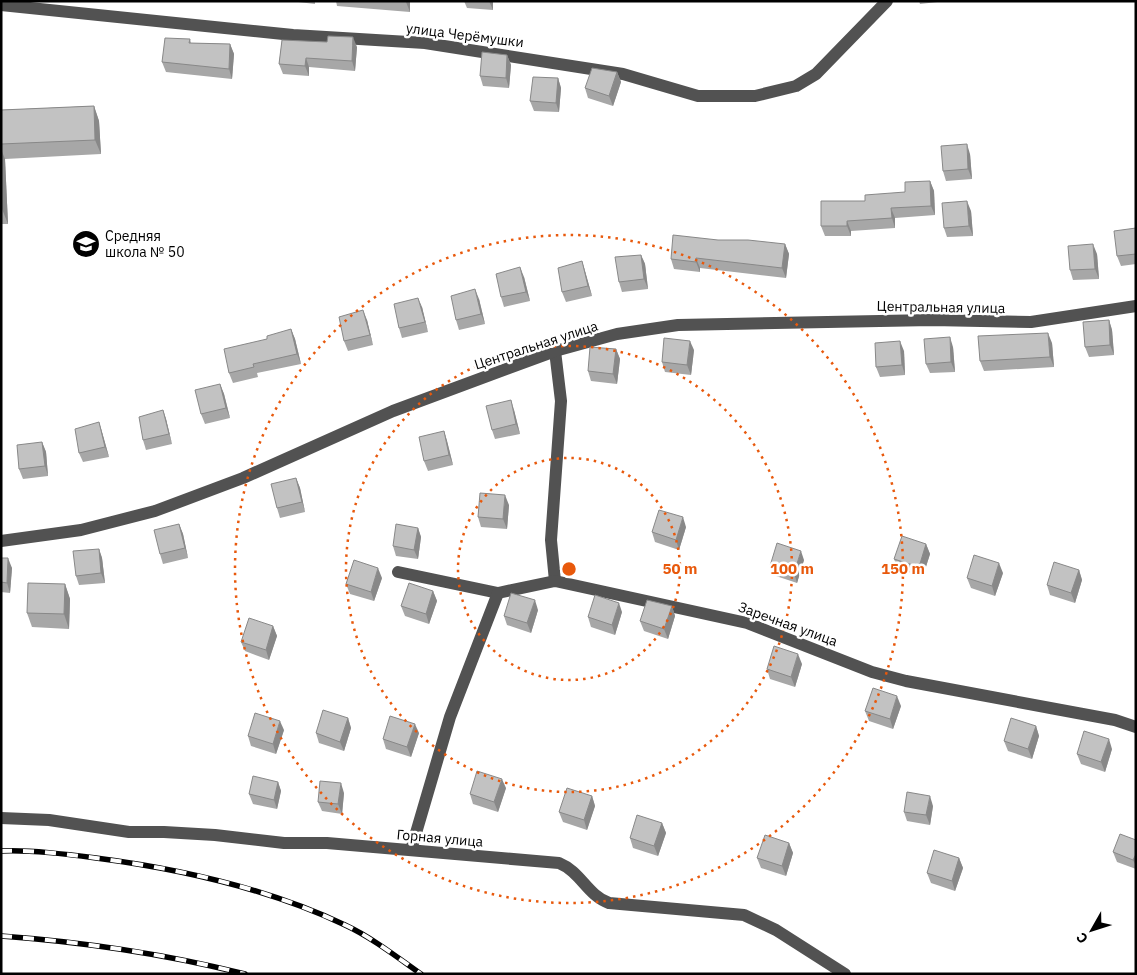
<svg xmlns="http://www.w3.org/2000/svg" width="1137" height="975" viewBox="0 0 1137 975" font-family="'IBM Plex Sans',sans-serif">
<rect width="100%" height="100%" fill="#fff"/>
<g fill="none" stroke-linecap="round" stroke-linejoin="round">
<!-- minor -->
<g stroke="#525252" stroke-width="12">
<path d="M1,5l292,30 132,8 198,31 75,22h57l41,-10 20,-12 71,-73"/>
<path d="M555,351l6,50 -10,139 4,41"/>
<path d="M1,541l80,-11 74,-19 88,-33 150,-67 162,-60 62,-17 61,-9 254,-5 99,2 105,-16"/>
<path d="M398,572l100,21 57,-12 192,42 125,49 34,9 209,39 21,7"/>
<path d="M1,818l48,2 80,12h35l51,3 69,8h43l232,20c22,9 28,32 50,40l135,12 32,15 69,44"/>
<path d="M411,850l39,-133 48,-124"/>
</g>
<!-- rail casing -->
<g stroke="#000" stroke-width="5.5">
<g id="rail">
<path d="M1,851c32,-1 64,3 95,7 85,11 171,30 249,67 26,12 52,32 76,49"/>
<path d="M1,936c83,6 164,18 244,38"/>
</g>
</g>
<!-- rail -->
<use href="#rail" stroke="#fff" stroke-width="4" stroke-dasharray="11" stroke-linecap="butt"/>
</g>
<!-- wall -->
<g fill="#a7a7a7">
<path d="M290,1h25v3z"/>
<path d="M336,1h74v11l-73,-6z"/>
<path d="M464,1h29v9l-26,-2z"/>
<path d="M919,1h27l-26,3z"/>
<path d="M190,39l1,4 39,1 4,10 -2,25 -66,-7 -4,-10z"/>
<path d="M282,40l75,7 -2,24 -46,-4v9l-26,-2 -4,-10z"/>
<path d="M507,55l4,10 -2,23 -26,-2 -3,-10z"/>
<path d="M617,72l4,10 -8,24 -25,-8 -3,-10z"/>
<path d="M558,78l3,10 -2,24 -25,-1 -4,-10z"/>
<path d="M94,106l5,15 2,33 -96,5 3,65h-7v-114z"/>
<path d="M970,154l2,25 -26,2 -3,-10z"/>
<path d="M930,181l4,10 1,24 -40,3v10l-44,3v5h-26l-4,-10 44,-25 40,-9z"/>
<path d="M971,211l2,25 -26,1 -3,-9z"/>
<path d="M1136,228v36l-15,2 -4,-10z"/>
<path d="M718,240l67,4 4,10 -3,24 -86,-10v4l-26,-3 -3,-10z"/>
<path d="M1097,254l2,25 -26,1 -3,-10z"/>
<path d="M641,255l4,9 3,25 -26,3 -3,-10z"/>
<path d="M582,261l3,10 7,25 -26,6 -4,-10z"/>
<path d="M524,277l6,24 -26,6 -3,-10z"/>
<path d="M479,299l6,25 -26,6 -3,-10z"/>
<path d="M422,307l6,25 -26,6 -3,-10z"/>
<path d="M367,320l6,25 -25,6 -4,-10z"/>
<path d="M1109,320l3,10 2,25 -25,2 -4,-10z"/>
<path d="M291,329l4,10 6,25 -44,9 1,4 -25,6 -4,-10 38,-34z"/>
<path d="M1052,343l2,24 -70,4 -4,-10z"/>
<path d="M953,347l2,25 -25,1 -4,-9z"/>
<path d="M616,349l4,10 -3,25 -26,-3 -3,-10z"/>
<path d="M694,350l-3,25 -26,-3 -3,-10z"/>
<path d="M904,351l1,24 -25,2 -4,-10z"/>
<path d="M220,384l4,10 6,24 -25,6 -4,-10z"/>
<path d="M163,410l3,9 6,25 -26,6 -3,-10z"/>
<path d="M514,410l6,24 -25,5 -3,-9z"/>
<path d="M99,422l3,10 7,25 -26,5 -4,-9z"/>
<path d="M444,431l3,10 6,24 -25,6 -4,-10z"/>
<path d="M42,442l4,10 2,24 -25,3 -4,-10z"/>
<path d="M296,478l4,10 5,24 -25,6 -3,-10z"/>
<path d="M509,505l-2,24 -26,-2 -3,-10z"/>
<path d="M179,524l4,10 5,24 -25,6 -3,-10z"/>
<path d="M686,527l-7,23 -24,-8 -3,-10z"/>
<path d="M418,528l3,9 -3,22 -22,-3 -3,-10z"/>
<path d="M926,544l4,10 -7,22 -25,-7 -4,-10z"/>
<path d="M99,549l3,9 3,25 -26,2 -3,-9z"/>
<path d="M1,558l11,10 -2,25 -9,-1z"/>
<path d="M804,560l-7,23 -24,-8 -3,-9z"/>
<path d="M1079,570l3,10 -7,23 -25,-8 -3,-10z"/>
<path d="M1003,573l-8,23 -24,-8 -4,-10z"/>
<path d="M382,578l-8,23 -24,-7 -4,-10z"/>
<path d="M65,584l5,15 -1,30 -37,-2 -5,-14z"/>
<path d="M433,591l4,10 -8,23 -24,-8 -4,-10z"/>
<path d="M672,606l3,10 -7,23 -24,-8 -4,-10z"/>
<path d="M538,610l-7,23 -24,-8 -3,-9z"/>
<path d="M622,612l-7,23 -24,-8 -3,-10z"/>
<path d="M273,626l4,10 -8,24 -24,-9 -4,-9z"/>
<path d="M802,664l-7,23 -25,-8 -3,-10z"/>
<path d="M901,706l-8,23 -24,-8 -4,-10z"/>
<path d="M348,718l3,10 -7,23 -25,-8 -3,-10z"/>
<path d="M1036,726l3,10 -7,23 -24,-8 -4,-10z"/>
<path d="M284,730l-8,24 -25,-8 -3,-10z"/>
<path d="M419,733l-8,24 -25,-8 -3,-10z"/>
<path d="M1112,749l-7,23 -24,-8 -4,-10z"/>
<path d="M278,782l3,9 -4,18 -24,-5 -4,-10z"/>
<path d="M506,788l-8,24 -25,-8 -3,-10z"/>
<path d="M344,793l-2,21 -20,-3 -4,-9z"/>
<path d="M592,796l3,10 -8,24 -24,-8 -4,-10z"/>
<path d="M933,806l-3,19 -23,-4 -3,-9z"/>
<path d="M662,823l4,10 -8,23 -25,-8 -3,-10z"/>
<path d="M1136,840v29l-19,-7 -4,-10z"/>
<path d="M789,843l4,10 -7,23 -25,-8 -4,-10z"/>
<path d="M959,858l4,10 -8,23 -24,-8 -4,-10z"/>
</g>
<!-- shaded-wall -->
<g fill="#888">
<path d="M406,1h4v11l-4,-10z"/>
<path d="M489,1h4v9z"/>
<path d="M353,37l4,10 -2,24 -3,-10z"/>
<path d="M230,44l4,10 -2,25 -3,-10z"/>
<path d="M507,55l4,10 -2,23 -3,-10z"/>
<path d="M306,58l3,9v9l-4,-10z"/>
<path d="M617,72l4,10 -8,24 -4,-10z"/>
<path d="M558,78l3,10 -2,24 -3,-9z"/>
<path d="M94,106l5,15 2,33 -6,-14z"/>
<path d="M967,144l3,10 2,25 -4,-10z"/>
<path d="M1,149l4,10 3,65 -6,-15 -1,-24z"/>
<path d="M930,181l4,10 1,24 -4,-9z"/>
<path d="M967,201l4,10 2,25 -4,-10z"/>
<path d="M891,208l4,10v10l-3,-10z"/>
<path d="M847,221l4,10v5l-4,-10z"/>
<path d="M785,244l4,10 -3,24 -4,-10z"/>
<path d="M1093,244l4,10 2,25 -4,-10z"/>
<path d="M641,255l4,9 3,25 -4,-10z"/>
<path d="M696,258l4,10v4l-4,-10z"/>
<path d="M582,261l3,10 7,25 -4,-10z"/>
<path d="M520,267l4,10 6,24 -4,-9z"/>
<path d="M475,289l4,10 6,25 -4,-10z"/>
<path d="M418,298l4,9 6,25 -3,-10z"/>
<path d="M363,310l4,10 6,25 -3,-10z"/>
<path d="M1109,320l3,10 2,25 -4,-10z"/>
<path d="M291,329l4,10 6,25 -4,-10z"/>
<path d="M1048,333l4,10 2,24 -4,-10z"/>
<path d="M950,337l3,10 2,25 -4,-10z"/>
<path d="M690,341l4,9 -3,25 -4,-10z"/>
<path d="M900,341l4,10 1,24 -3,-10z"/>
<path d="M616,349l4,10 -3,25 -4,-10z"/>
<path d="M220,384l4,10 6,24 -4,-10z"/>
<path d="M511,400l3,10 6,24 -4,-10z"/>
<path d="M163,410l3,9 6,25 -3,-10z"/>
<path d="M99,422l3,10 7,25 -4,-10z"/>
<path d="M444,431l3,10 6,24 -4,-10z"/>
<path d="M42,442l4,10 2,24 -3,-10z"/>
<path d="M296,478l4,10 5,24 -3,-10z"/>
<path d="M505,495l4,10 -2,24 -4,-10z"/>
<path d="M683,517l3,10 -7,23 -3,-10z"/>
<path d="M179,524l4,10 5,24 -3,-10z"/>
<path d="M418,528l3,9 -3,22 -4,-9z"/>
<path d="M926,544l4,10 -7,22 -4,-9z"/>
<path d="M99,549l3,9 3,25 -4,-10z"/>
<path d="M801,551l3,9 -7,23 -3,-10z"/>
<path d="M8,558l4,10 -2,25 -3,-10z"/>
<path d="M999,563l4,10 -8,23 -3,-10z"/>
<path d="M378,568l4,10 -8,23 -3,-9z"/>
<path d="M1079,570l3,10 -7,23 -4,-10z"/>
<path d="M65,584l5,15 -1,30 -5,-15z"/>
<path d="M433,591l4,10 -8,23 -3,-10z"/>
<path d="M535,600l3,10 -7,23 -4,-10z"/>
<path d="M619,603l3,9 -7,23 -3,-10z"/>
<path d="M672,606l3,10 -7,23 -4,-10z"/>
<path d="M273,626l4,10 -8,24 -3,-10z"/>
<path d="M798,654l4,10 -7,23 -4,-10z"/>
<path d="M897,696l4,10 -8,23 -3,-10z"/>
<path d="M348,718l3,10 -7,23 -4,-9z"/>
<path d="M280,721l4,9 -8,24 -3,-10z"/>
<path d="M415,724l4,9 -8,24 -4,-10z"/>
<path d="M1036,726l3,10 -7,23 -4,-10z"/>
<path d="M1109,739l3,10 -7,23 -4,-10z"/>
<path d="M502,779l4,9 -8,24 -4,-10z"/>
<path d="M278,782l3,9 -4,18 -3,-9z"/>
<path d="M341,783l3,10 -2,21 -4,-10z"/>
<path d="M592,796l3,10 -8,24 -3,-10z"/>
<path d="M930,796l3,10 -3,19 -4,-10z"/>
<path d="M662,823l4,10 -8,23 -4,-10z"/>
<path d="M789,843l4,10 -7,23 -4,-10z"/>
<path d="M1136,854v12l-3,-6z"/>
<path d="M959,858l4,10 -8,23 -3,-10z"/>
</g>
<!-- building -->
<g fill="#c2c2c2" stroke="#888">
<path d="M328,36l25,1 -1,24 -46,-3 -1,8 -26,-2 3,-24 45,2z"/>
<path d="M165,38l25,1 -1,4 41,1 -1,25 -67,-7z"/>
<path d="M482,52l25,3 -1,23 -26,-2z"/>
<path d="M592,68l25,4 -8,24 -24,-8z"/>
<path d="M533,77l25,1 -2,25 -26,-2z"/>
<path d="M94,106l1,34 -94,4v-34z"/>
<path d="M967,144l1,25 -25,2 -2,-25z"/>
<path d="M930,181l1,25 -40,2 1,10 -45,3v5h-26v-25h44v-6l40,-3v-10z"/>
<path d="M1,185l1,24h-1z"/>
<path d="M967,201l2,25 -25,2 -2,-25z"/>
<path d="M1136,228v26l-19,2 -3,-25z"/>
<path d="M673,235l45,5h30l37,4 -3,24 -86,-10v4l-25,-3z"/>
<path d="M1093,244l2,25 -25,1 -2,-24z"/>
<path d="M641,255l3,24 -25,3 -4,-25z"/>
<path d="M582,261l6,25 -26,6 -4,-24z"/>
<path d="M520,267l6,25 -25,5 -5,-23z"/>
<path d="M475,289l6,25 -25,6 -5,-24z"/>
<path d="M418,298l7,24 -26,6 -5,-24z"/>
<path d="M363,310l7,25 -26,6 -5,-24z"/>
<path d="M1109,320l1,25 -25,2 -2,-25z"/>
<path d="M291,329l6,25 -44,10 1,3 -25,6 -5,-24 43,-10v-3z"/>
<path d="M1048,333l2,24 -70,4 -2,-25z"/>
<path d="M950,337l1,25 -25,2 -2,-25z"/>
<path d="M664,338l26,3 -3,24 -25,-3z"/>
<path d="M900,341l2,24 -26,2 -1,-24z"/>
<path d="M590,347l26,2 -3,25 -25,-3z"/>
<path d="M220,384l6,24 -25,6 -6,-24z"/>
<path d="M511,400l5,24 -24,6 -6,-24z"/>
<path d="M163,410l6,24 -26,6 -4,-23z"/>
<path d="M99,422l6,25 -26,6 -4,-24z"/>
<path d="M444,431l5,24 -25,6 -5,-24z"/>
<path d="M42,442l3,24 -26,3 -2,-24z"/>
<path d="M296,478l6,24 -25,6 -6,-24z"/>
<path d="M480,493l25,2 -2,24 -25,-2z"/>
<path d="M659,510l24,7 -7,23 -24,-8z"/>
<path d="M179,524l6,24 -25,6 -6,-24z"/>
<path d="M396,524l22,4 -4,22 -21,-4z"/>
<path d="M902,536l24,8 -7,23 -25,-8z"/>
<path d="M777,543l24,8 -7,22 -24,-7z"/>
<path d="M99,549l2,24 -25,3 -3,-25z"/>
<path d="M974,555l25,8 -7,23 -25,-8z"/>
<path d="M1,558h7l-1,25 -6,-1z"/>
<path d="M354,560l24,8 -7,24 -25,-8z"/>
<path d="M1054,562l25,8 -8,23 -24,-8z"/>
<path d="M28,583l37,1 -1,30 -37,-1z"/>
<path d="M409,583l24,8 -7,23 -25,-8z"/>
<path d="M511,593l24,7 -8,23 -23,-7z"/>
<path d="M595,595l24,8 -7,22 -24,-8z"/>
<path d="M647,600l25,6 -8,23 -24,-8z"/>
<path d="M249,618l24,8 -7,24 -25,-8z"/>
<path d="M774,646l24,8 -7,23 -24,-8z"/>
<path d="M873,688l24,8 -7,23 -25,-8z"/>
<path d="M323,710l25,8 -8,24 -24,-9z"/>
<path d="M255,713l25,8 -7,23 -25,-8z"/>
<path d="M390,716l25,8 -8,23 -24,-8z"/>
<path d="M1011,718l25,8 -8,23 -24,-8z"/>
<path d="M1084,731l25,8 -8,23 -24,-8z"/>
<path d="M477,771l25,8 -8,23 -24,-8z"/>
<path d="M253,776l25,6 -4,18 -25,-6z"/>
<path d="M320,781l21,2 -3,21 -20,-2z"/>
<path d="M567,788l25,8 -8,24 -25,-8z"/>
<path d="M907,792l23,4 -4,19 -22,-3z"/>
<path d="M637,815l25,8 -8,23 -24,-8z"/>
<path d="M1120,834l16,6v14l-3,6 -20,-8z"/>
<path d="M765,835l24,8 -7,23 -25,-8z"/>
<path d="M934,850l25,8 -7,23 -25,-8z"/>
</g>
<!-- distance rings -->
<g fill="none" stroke="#e8590c" stroke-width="2.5" stroke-dasharray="2.5 5">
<circle cx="569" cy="569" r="111"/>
<circle cx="569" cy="569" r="223"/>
<circle cx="569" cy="569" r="334"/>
</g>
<!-- icons -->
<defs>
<g id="school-disc" transform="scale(1.4375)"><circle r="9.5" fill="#000" stroke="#fff"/><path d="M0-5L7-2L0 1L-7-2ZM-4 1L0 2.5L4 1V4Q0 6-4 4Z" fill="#fff"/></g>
</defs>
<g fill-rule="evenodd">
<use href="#school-disc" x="86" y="244"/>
</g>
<g text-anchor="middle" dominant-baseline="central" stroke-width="5" stroke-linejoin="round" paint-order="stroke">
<!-- street labels -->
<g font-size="14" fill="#000" stroke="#fff">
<text transform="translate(465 35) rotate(7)">улица Черёмушки</text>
<text transform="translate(941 307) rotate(1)">Центральная улица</text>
<text transform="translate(536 345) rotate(-18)">Центральная улица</text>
<text transform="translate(788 624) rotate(20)">Заречная улица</text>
<text transform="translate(440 838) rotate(5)">Горная улица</text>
</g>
<!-- poi labels -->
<g font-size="14" fill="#000" stroke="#fff" text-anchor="start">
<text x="105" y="236">Средняя<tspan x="105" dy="16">школа № 50</tspan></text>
</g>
</g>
<circle cx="569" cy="569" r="8" fill="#e8590c" stroke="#fff" stroke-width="2.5"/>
<g font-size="15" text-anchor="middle" font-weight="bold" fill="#e8590c" stroke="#fff" stroke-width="5" stroke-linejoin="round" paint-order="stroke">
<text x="680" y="574">50 m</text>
<text x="792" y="574">100 m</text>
<text x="903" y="574">150 m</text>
</g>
<!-- border -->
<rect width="1137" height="975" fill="none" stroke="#000000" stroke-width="5"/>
<!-- north arrow -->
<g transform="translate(1092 930) rotate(231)" stroke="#ffffff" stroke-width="4" paint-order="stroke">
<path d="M0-4L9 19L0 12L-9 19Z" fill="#000000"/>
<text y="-8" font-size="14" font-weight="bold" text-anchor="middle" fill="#000000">С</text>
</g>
</svg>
